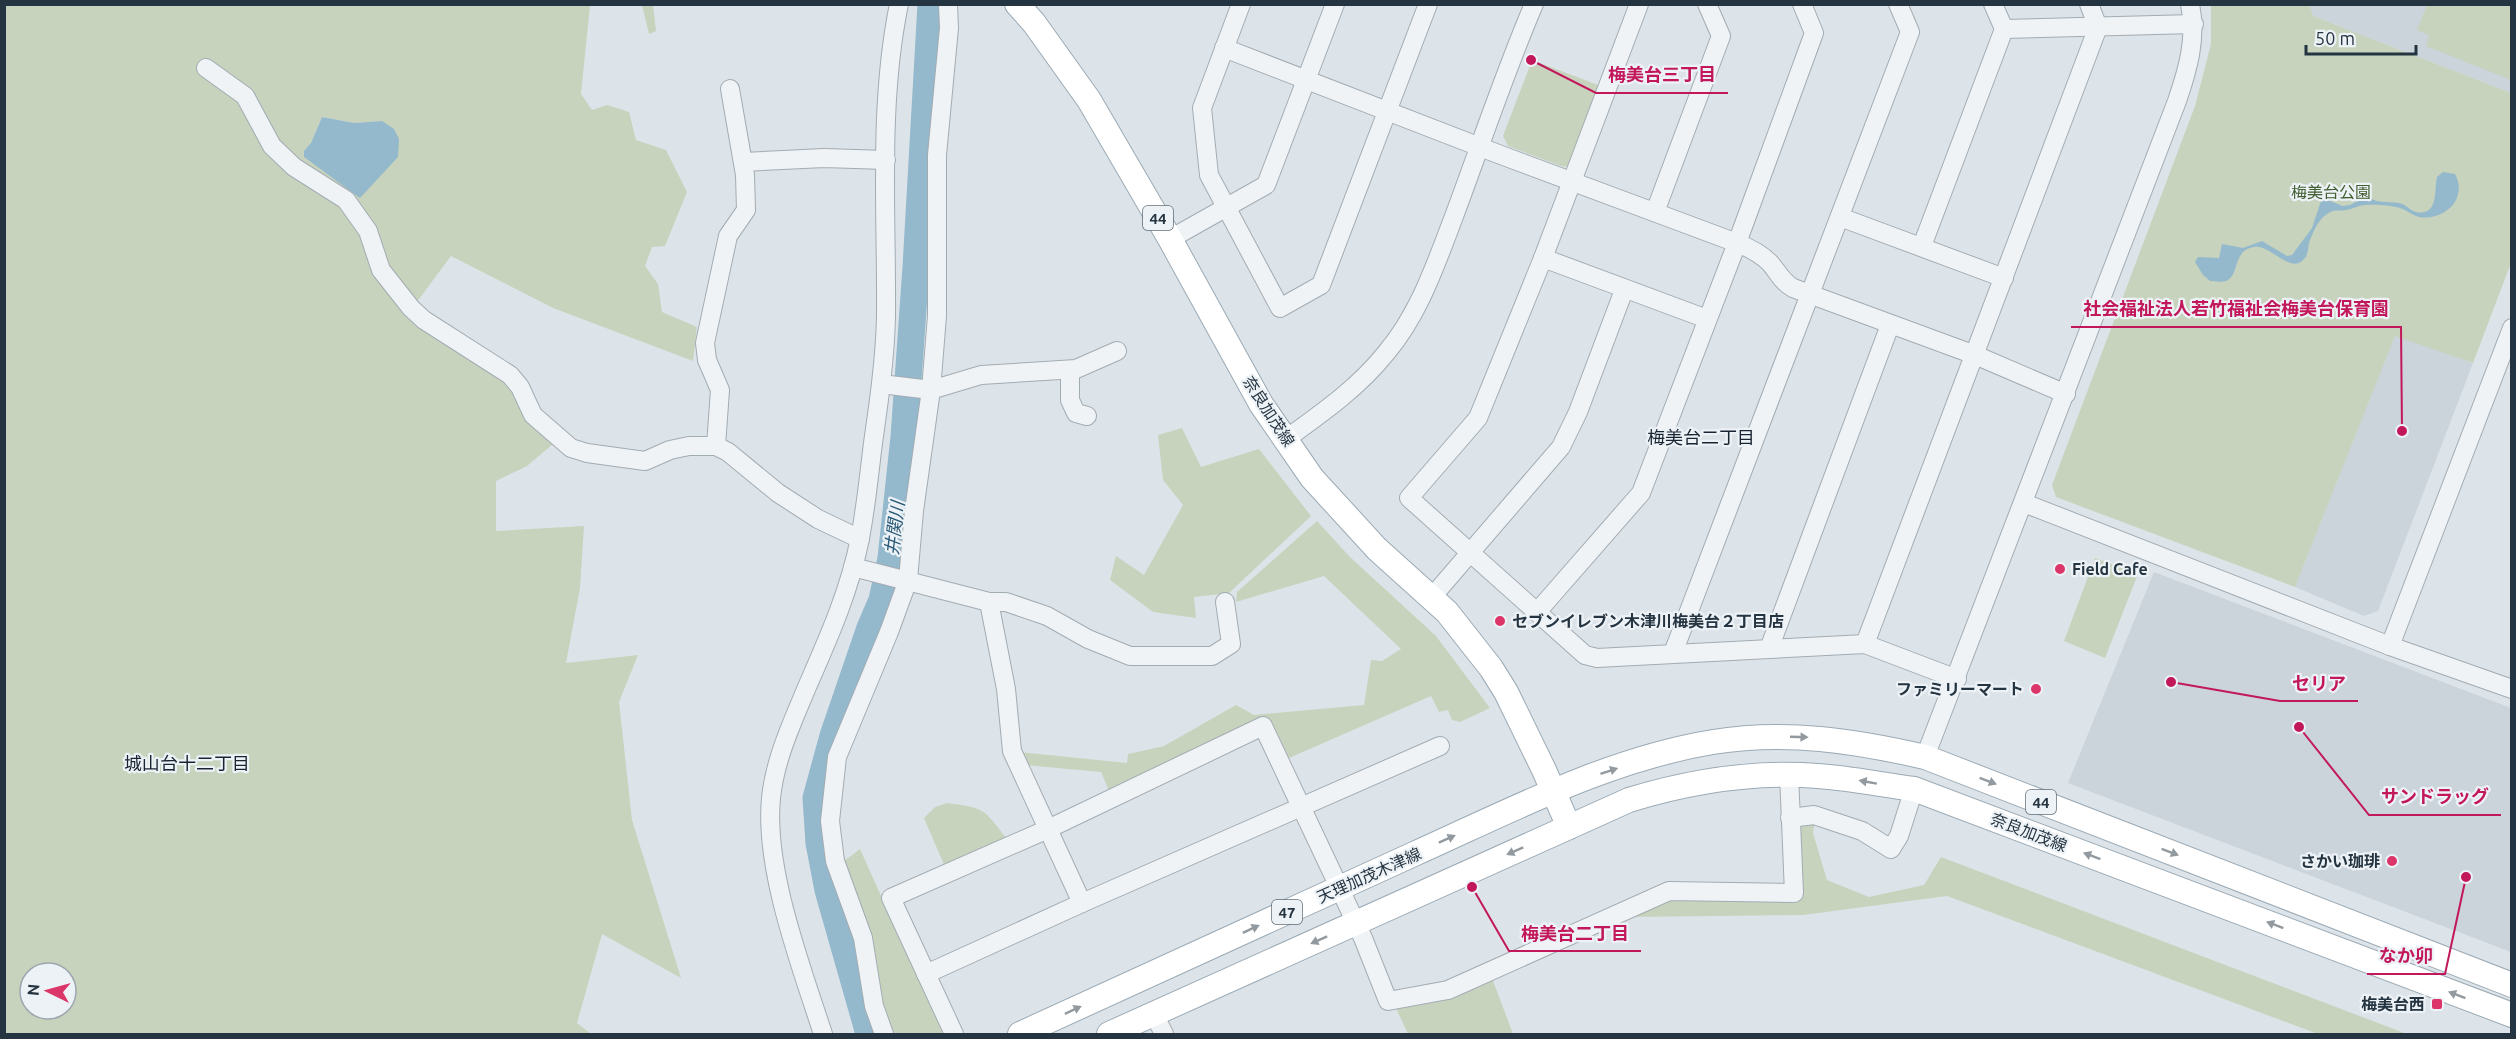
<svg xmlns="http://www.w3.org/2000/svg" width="2516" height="1039" viewBox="0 0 2516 1039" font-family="Ubuntu,'Noto Sans JP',sans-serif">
<rect width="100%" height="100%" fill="#dde4e9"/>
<!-- built -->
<g fill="#cbd3db">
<path d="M2310,5h201v88l-198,-77z"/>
<path d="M2395,335l78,28 -95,248 -14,5 -69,-29z"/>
<path d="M2154,572l357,136v244l-443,-169z"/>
</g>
<!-- green -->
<g fill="#c7d3bd" fill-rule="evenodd">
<path d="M4,5h586l-9,89 11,16 15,-5 22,7 7,28 30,10 21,42 -22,54 -13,1 -7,19 13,18 4,28 35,15 -4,34 -140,-53 -102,-52 -43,58 97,62 20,44 28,24 -26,22 -31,15v50l88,-5 -4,62 -14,75 72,-8 -19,47 13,118 49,158 -79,-44 -25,89 14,11h-586zM322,117l32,6 28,-2 -43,60 -35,-24v-5l7,-9zM30,973h36v36h-36z"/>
<path d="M642,5h11l3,26 -7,3z"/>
<path d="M2211,5h99l3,11 198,77v170l-38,100 -78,-27 -100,251 -239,-90 -4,-12 143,-379 16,-62z"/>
<path d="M2427,5h84v75l-85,-34 3,-11 -12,-5z"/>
<path d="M1532,60l69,26 -29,78 -8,3 -56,-21 -5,-10z"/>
<path d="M1182,428l19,39 58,-18 52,67 -82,77 -35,4 2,21 -43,-6 -43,-32 6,-24 28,19 39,-70 -20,-25 -5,-45z"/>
<path d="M1317,521l33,36 86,79 54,72 -30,14 -8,-2 -4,-10 -9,2 -8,-16 -142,62 -17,-36 -162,71 -9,-21 -76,-7 -6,-13 108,11 1,-9 36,-8 72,-41 18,10 110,-10 7,-45 11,1 19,-12 -77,-73 -88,26 1,-10z"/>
<path d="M2095,558l43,16 -33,84 -41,-17z"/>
<path d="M947,803c38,5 36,5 60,36l-62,28 -21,-49 11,-11z"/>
<path d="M1815,821l-2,12 14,47 42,17 55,-12 17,-28 466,177h-89l-371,-138 -144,19 -176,2 46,-19 128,2 -3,-69 7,-8z"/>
<path d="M860,849l83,185h-52l-15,-42 2,-21 -3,-19 -35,-88z"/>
<path d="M1492,978l21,56h-105l-12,-26z"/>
</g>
<!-- water -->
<g fill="#94b9cc">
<path d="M322,117l32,6 28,-2 12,8 5,10 -1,18 -38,41 -56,-41v-6l7,-8z"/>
<path d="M2443,172l12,2c5,10 5,16 1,26 -6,13 -26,21 -40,16 -5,-2 -10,-6 -16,-8 -9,-3 -26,-4 -36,-3 -6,1 -12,4 -18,5 -4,1 -9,0 -13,1 -14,5 -19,19 -24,32 -1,6 -1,13 -6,17 -13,14 -33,-16 -49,-13 -21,3 -15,27 -26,33 -4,3 -13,1 -18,1l-7,-6 -8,-13 3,-5 21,1 3,-14 21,4 19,-7 25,15 5,-1 20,-27 9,-27 4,-2 18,7 7,-1 17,-9c10,8 20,5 32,7 7,1 11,8 17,9 23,5 18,-23 21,-35z"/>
</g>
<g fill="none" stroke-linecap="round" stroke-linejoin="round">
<!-- river -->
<path stroke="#94b9cc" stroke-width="27" d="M869,1034l-41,-144 -9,-47 -3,-45 17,-62 37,-108 12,-28 9,-42 13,-121 12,-170 15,-263"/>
<!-- minor casing -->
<g stroke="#a2acb3" stroke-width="20">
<g id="minor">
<path d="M1241,4l-39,104 7,67 71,133 41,-23 107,-281"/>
<path d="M1639,4l-96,254 -65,160 -69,80 176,157 12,3 268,-14 92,35"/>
<path d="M2004,29l190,-5"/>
<path d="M1224,48l269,104 244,91 77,-210 -12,-29"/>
<path d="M206,68l39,28 27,50 22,21 52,33 22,31 13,39 30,38 13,12 86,55 10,12 13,28 38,33 16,5 58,8 25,-11 19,-4h27l12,6 50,41 40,26 42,20"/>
<path d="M743,162l81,-4 62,2"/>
<path d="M1655,212l66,-176 -14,-32"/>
<path d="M1840,217l164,61"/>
<path d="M1170,239l96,-54 69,-181"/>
<path d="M1922,246l82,-217 -11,-25"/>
<path d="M1543,258l164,61"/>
<path d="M1070,370v30l6,13 11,3"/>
<path d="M881,384l50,6 50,-15 95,-6 41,-18"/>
<path d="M1286,439c36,-26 72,-51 100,-86 33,-39 49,-87 67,-134 27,-72 51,-145 81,-215"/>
<path d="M716,446l4,-56 -13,-30 -2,-17 23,-107 18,-26 -1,-35 -15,-86"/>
<path d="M2024,503l366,143 122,43"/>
<path d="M853,567l136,35h17l41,14 41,23 42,17h82l19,-12 -6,-42"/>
<path d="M1432,597l129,-150 17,-35 46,-122"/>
<path d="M989,602l17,87 6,62 70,152"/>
<path d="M1537,612l104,-119 96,-250c13,5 23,10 33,20 8,9 12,19 23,25l182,67 91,39"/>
<path d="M1865,644l233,-617 -9,-23"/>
<path d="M2390,646l122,-318"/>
<path d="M1769,649l121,-324"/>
<path d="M1673,653l237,-621 -12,-28"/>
<path d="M1925,757l252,-656c11,-32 20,-63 13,-97"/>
<path d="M1790,818l24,-3 48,16 29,18 8,-13 15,-47"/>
<path d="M926,974l156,-71 358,-157"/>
<path d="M1154,1014l10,20"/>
<path d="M823,1034c-22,-68 -59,-165 -52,-236 4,-39 21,-75 36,-111 21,-48 43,-97 53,-149 6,-31 9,-63 13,-95 6,-42 12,-84 13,-126 1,-104 -8,-211 13,-313"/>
<path d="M884,1034l-10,-28 -11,-68 -28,-77 -5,-40 7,-64 52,-125 19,-52 6,-69 17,-121 6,-74v-161l12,-127 -1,-24"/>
<path d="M954,1034l-63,-136 157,-69 215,-103 100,212 25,63 60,-11 221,-99 125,2 -5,-119"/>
</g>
</g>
<!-- major casing -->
<g stroke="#9baab5" stroke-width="26">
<g id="major">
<path d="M1017,4l17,19 55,77 81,139 91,165 51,74 65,71 70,63 44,56 15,24 38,78 25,57"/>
<path d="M1020,1034c131,-60 262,-120 394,-180 96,-43 194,-95 299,-112 73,-12 142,-1 212,15l587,228"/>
<path d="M1109,1034l520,-234c62,-19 124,-29 189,-24 32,2 64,9 96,13l598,226"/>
</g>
</g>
<!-- minor -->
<use href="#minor" stroke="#f0f3f6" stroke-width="18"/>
<!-- major -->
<use href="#major" stroke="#fff" stroke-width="24"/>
</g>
<!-- one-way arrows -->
<defs><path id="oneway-solid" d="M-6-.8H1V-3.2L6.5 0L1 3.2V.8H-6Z" transform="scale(1.5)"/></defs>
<g fill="#929aa0">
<use href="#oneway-solid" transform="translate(1799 737) rotate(2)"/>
<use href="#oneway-solid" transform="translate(1609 771) rotate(-18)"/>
<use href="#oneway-solid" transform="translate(1988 781) rotate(21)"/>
<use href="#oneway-solid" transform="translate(1868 782) rotate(-170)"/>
<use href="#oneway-solid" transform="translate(1447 839) rotate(-24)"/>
<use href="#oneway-solid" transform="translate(1515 851) rotate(156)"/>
<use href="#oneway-solid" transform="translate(2170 852) rotate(21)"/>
<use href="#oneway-solid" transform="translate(2092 856) rotate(-159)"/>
<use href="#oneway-solid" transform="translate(2275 925) rotate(-159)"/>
<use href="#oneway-solid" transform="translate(1251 929) rotate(-25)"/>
<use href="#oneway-solid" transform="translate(1319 940) rotate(156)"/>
<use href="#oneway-solid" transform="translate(2457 995) rotate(-159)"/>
<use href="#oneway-solid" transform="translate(1073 1010) rotate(-25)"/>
</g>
<!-- markers -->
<g fill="#db356a" stroke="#edf2f6" stroke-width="2">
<circle cx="2060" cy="569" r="6"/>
<circle cx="1500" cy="621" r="6"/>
<circle cx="2036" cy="689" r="6"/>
<circle cx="2392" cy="861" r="6"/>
<rect x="2431" y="998" width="12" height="12" rx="3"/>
</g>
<g text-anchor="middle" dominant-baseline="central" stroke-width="4.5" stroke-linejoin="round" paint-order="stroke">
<!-- shield labels -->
<g fill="#edf2f6" stroke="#616d77" stroke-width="1.5">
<rect x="1143" y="206" width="30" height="24" rx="4.5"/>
<rect x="2026" y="790" width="30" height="24" rx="4.5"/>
<rect x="1272" y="900" width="30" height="24" rx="4.5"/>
</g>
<g font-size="15" font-weight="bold" fill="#253441">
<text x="1158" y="218">44</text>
<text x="2041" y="802">44</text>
<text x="1287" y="912">47</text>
</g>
<!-- park labels -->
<g font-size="16" fill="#415e31" stroke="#edf2f6">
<text x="2331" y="192">梅美台公園</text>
</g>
<!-- street labels -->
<g font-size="16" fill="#253441" stroke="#edf2f6">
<text transform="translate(1269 411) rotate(57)">奈良加茂線</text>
<text transform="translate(2029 832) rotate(21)">奈良加茂線</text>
<text transform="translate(1369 875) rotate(-24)">天理加茂木津線</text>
</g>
<!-- poi labels -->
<g font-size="16" font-weight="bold" fill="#253441" stroke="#edf2f6" text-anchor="end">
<text x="2072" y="569" text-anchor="start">Field Cafe</text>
<text x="1512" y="621" text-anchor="start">セブンイレブン木津川梅美台２丁目店</text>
<text x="2024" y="689">ファミリーマート</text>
<text x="2380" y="861">さかい珈琲</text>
<text x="2425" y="1004">梅美台西</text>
</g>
<!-- neighbourhood labels -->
<g font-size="18" fill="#182431" stroke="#edf2f6">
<text x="1701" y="437">梅美台二丁目</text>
<text x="187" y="763">城山台十二丁目</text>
</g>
<!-- water labels -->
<g font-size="18" font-style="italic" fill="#2b5b78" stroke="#edf2f6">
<text transform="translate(894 528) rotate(-83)">井関川</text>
</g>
</g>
<!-- callouts -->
<path fill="none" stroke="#c2185b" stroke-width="2" d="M1531 60L1596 93H1728M2402 431L2401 327H2071M2171 682L2280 701H2358M2299 727L2369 815H2501M1472 887L1509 951H1641M2466 877L2445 974H2367"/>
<g fill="#c2185b" stroke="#edf2f6" stroke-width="2">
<circle cx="1531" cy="60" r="6"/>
<circle cx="2402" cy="431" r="6"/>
<circle cx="2171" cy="682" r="6"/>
<circle cx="2299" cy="727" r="6"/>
<circle cx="1472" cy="887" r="6"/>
<circle cx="2466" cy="877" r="6"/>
</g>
<g font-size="18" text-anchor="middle" font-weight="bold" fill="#c2185b" stroke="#edf2f6" stroke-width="4.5" stroke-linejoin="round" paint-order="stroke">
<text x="1662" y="81">梅美台三丁目</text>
<text x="2236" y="315">社会福祉法人若竹福祉会梅美台保育園</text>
<text x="2319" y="690">セリア</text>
<text x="2435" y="803">サンドラッグ</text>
<text x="1575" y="940">梅美台二丁目</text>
<text x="2406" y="962">なか卯</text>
</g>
<!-- border -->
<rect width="2516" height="1039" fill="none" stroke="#253441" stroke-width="12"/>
<!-- north arrow -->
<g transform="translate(48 991) rotate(275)"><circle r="28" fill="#edf2f6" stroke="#9da6ae" stroke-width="1.5"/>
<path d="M0-4.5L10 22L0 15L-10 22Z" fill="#db356a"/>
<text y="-9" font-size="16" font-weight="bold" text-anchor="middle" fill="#253441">N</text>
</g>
<!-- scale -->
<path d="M2306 45v9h110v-9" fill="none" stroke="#253441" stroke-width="3"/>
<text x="2315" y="45" font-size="18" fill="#253441" stroke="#edf2f6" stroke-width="4.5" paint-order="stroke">50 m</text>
</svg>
